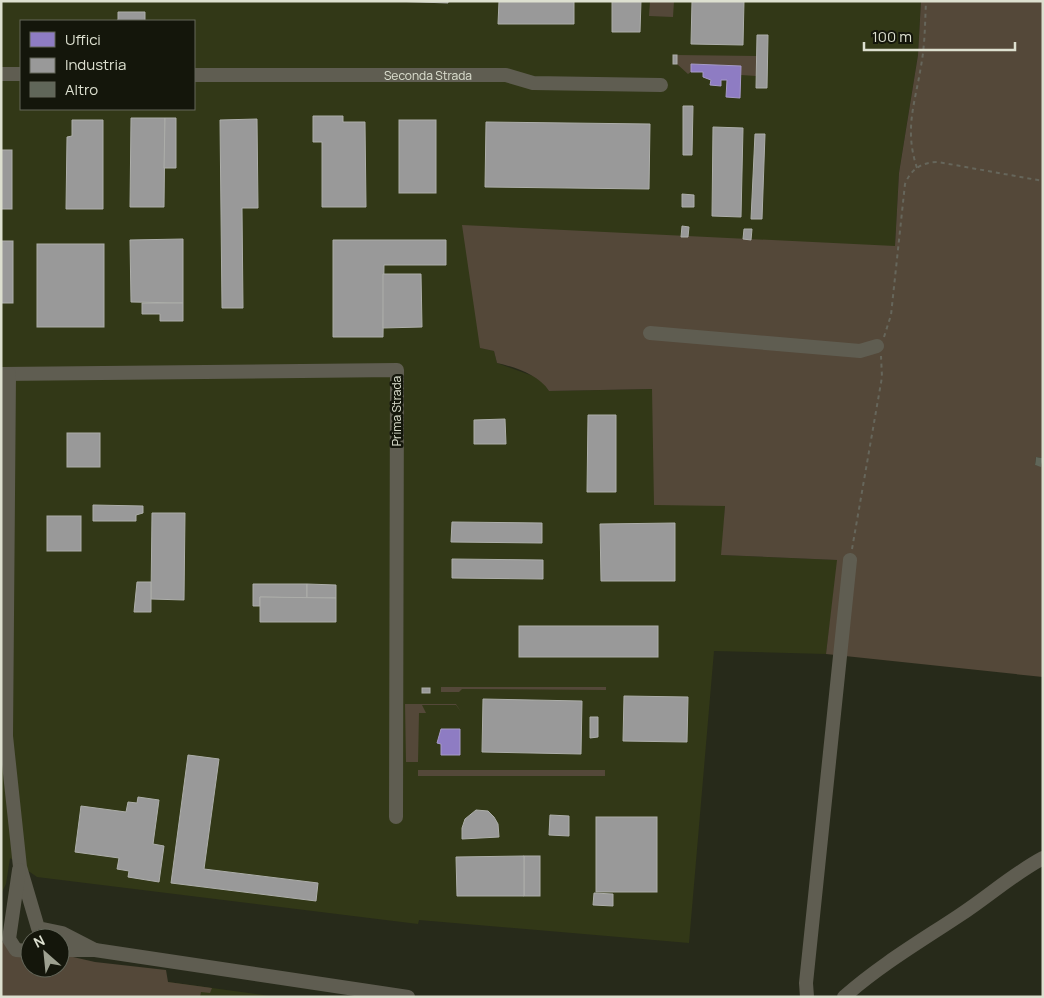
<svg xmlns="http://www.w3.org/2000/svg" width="1044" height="998" viewBox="0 0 1044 998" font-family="Manrope,sans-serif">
<rect width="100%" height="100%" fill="#272a1a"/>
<!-- built -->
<g fill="#323817" fill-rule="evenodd">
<path d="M1,1h920l-3,54 -19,118 -4,73 -414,102 13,3 3,12 36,13 11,7 5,8 103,-2 73,117 -3,49 116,5 -12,94 -112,-3 -25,292 -270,-23 -1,4 -381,-47 -27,-19 -4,26 -5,10zM21,21h173v88h-173z"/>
<path d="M168,982l110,15h-113z"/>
</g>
<!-- green -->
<g fill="#544839">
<path d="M650,1h24l-1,16 -24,-1z"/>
<path d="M921,1h122v457l-7,-1 -1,8 6,1 2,-7v218l-217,-23 11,-94 -116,-5 4,-49 -71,-1 -2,-116 -103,2c-10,-16 -34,-24 -52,-28l-3,-12 -14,-3 -18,-123 433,21 4,-73 19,-118z"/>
<path d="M677,55l80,1 -1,20 -15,-1v-9l-50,-2v8l-3,2 -11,-10z"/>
<path d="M441,687h165v3l-144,-1 -3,3h-18z"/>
<path d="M405,704h51l5,8 -5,-7h-34l4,8h-7l-1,49h-12z"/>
<rect x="418" y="770" width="187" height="6"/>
<path d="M1,942l29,6v20h30v-14l35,8 71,8 2,12 44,6 -2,5 -9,-1 -1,5h-199z"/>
</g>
<!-- offices -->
<g fill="#8e7cc3" stroke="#a69ac7">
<path d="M691,64l50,2 -1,32 -14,-1 1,-17h-6v6l-11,-1 1,-5 -8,-3v-5h-12z"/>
<path d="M441,729h19v26h-19v-11l-4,-1z"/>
</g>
<!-- industry -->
<g fill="#999" stroke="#adaeaa">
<path d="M392,1h56v2z"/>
<path d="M499,1h75v23h-76z"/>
<path d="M612,1h29l-1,31h-28z"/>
<path d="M692,1h52l-1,44 -52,-1z"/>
<path d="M118,12h27v9h-30l3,-1z"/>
<path d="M757,35h11l-1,53h-11z"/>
<rect x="673" y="55" width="4" height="9"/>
<path d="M683,106h10l-1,49h-9z"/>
<path d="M313,116h30v6h22l1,85h-44v-65h-9z"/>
<path d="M131,118h34l-1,89h-34z"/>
<path d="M165,118h11v50h-12z"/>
<path d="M257,119l1,89h-16l1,100h-21l-2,-188z"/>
<path d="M72,120h31v89h-37l1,-72 5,-1z"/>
<rect x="399" y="120" width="37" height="73"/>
<path d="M486,122l164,2 -1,65 -164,-2z"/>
<path d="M713,127l30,1 -2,89 -29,-1z"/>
<path d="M755,134h10l-3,85h-11z"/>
<rect x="1" y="150" width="11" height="59"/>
<path d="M682,194l12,1v12h-12z"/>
<path d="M682,226l7,1 -1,10h-7z"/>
<path d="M744,229h8l-1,11 -8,-1z"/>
<path d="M183,239v64l-52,-1 -1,-62z"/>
<path d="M333,240h113v25h-62l-1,72h-50z"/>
<rect x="1" y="241" width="12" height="62"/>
<rect x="37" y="244" width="67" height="83"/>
<path d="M383,274h38l1,53 -39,1z"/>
<path d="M142,303h41v18h-23v-7h-18z"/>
<path d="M588,415h28v77h-29z"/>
<path d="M505,419l1,25h-32v-24z"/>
<rect x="67" y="433" width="33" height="34"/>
<path d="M93,505l50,1v7l-7,2v6h-43z"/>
<path d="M152,513h33l-1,87 -33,-1z"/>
<rect x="47" y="516" width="34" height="35"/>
<path d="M452,522l90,1v20l-91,-1z"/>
<path d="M675,523v58h-74l-1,-57z"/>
<path d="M452,559l91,1v19l-91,-1z"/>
<path d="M137,582h14v30h-17z"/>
<path d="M253,584h54v14l-47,-1v9h-7z"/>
<path d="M307,584l29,1v13h-29z"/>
<path d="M260,597l76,1v24h-76z"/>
<rect x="519" y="626" width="139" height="31"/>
<rect x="422" y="688" width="8" height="5"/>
<path d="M624,696l64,1 -1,45 -64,-1z"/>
<path d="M483,699l99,2 -1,53 -99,-2z"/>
<path d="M590,717h8v20l-8,1z"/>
<path d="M188,755l31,4 -15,110 114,14 -2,18 -145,-18z"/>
<path d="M138,797l21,3 -6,44 11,2 -5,36 -31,-5 1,-6 -12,-2 2,-11 -44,-6 6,-46 45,6 2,-10 9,1z"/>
<path d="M476,810l12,1 6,6 4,7 1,13 -37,2v-11l3,-9z"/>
<path d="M550,815l19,1v20l-20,-1z"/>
<rect x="596" y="817" width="61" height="75"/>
<rect x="524" y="856" width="16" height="40"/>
<path d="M524,856v40h-67l-1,-39z"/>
<path d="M594,893l19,1v12l-20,-1z"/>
</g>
<!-- building -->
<path fill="#606659" d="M1036,457l7,1 -2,9 -6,-2z"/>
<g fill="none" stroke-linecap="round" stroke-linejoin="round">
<!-- path -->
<g stroke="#66665b" stroke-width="2" stroke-dasharray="4 4" stroke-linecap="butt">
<path d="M917,168c-13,-39 -2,-64 4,-102 4,-21 4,-43 5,-65"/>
<path d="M884,337l7,-22 14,-131c6,-15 17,-22 33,-22l105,19"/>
<path d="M852,549l30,-172 -1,-21"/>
</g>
<!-- minor -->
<g stroke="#5f5d51" stroke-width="14">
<path d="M1,74h20"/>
<path id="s1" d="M194,75h312l27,8 128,2"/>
<path d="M650,333l210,18 17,-5"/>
<path d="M1,374l396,-4 -1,447"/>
<path d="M9,374l-3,362 14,131 18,61 24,5 33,17"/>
<path d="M19,870l-10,69 7,11 14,1"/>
<path d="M60,950h35l313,47"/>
<path d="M807,997l-1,-14 44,-423"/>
<path d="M844,997c36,-32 77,-56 116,-82 29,-19 53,-41 83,-57"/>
</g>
</g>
<g text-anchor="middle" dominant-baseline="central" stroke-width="5" stroke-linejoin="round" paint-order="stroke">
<!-- street labels -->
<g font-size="12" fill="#dde0d0" stroke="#14160b">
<text stroke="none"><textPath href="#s1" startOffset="234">Seconda Strada</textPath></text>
<text transform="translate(396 411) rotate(-90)">Prima Strada</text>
</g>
</g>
<!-- border -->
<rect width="1044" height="998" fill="none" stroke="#dde0d0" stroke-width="5"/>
<!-- legend -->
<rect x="20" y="20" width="175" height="90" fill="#14160b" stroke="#64675a"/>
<rect x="30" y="32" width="25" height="15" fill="#8e7cc3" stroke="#64675a"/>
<text x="65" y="45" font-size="15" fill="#dde0d0">Uffici</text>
<rect x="30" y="58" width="25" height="15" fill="#999999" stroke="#64675a"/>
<text x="65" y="70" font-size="15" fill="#dde0d0">Industria</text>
<rect x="30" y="82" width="25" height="15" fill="#606659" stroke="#64675a"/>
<text x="65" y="95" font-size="15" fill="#dde0d0">Altro</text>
<!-- north arrow -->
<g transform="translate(45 953) rotate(333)"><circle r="24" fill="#14160b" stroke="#64675a"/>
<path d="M0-4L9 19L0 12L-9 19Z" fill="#9da090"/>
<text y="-8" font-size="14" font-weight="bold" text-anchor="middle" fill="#dde0d0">N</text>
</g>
<!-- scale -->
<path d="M864 42v8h151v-8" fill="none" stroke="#dde0d0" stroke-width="2.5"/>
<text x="872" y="42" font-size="15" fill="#dde0d0" stroke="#14160b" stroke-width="4" paint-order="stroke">100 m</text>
</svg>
